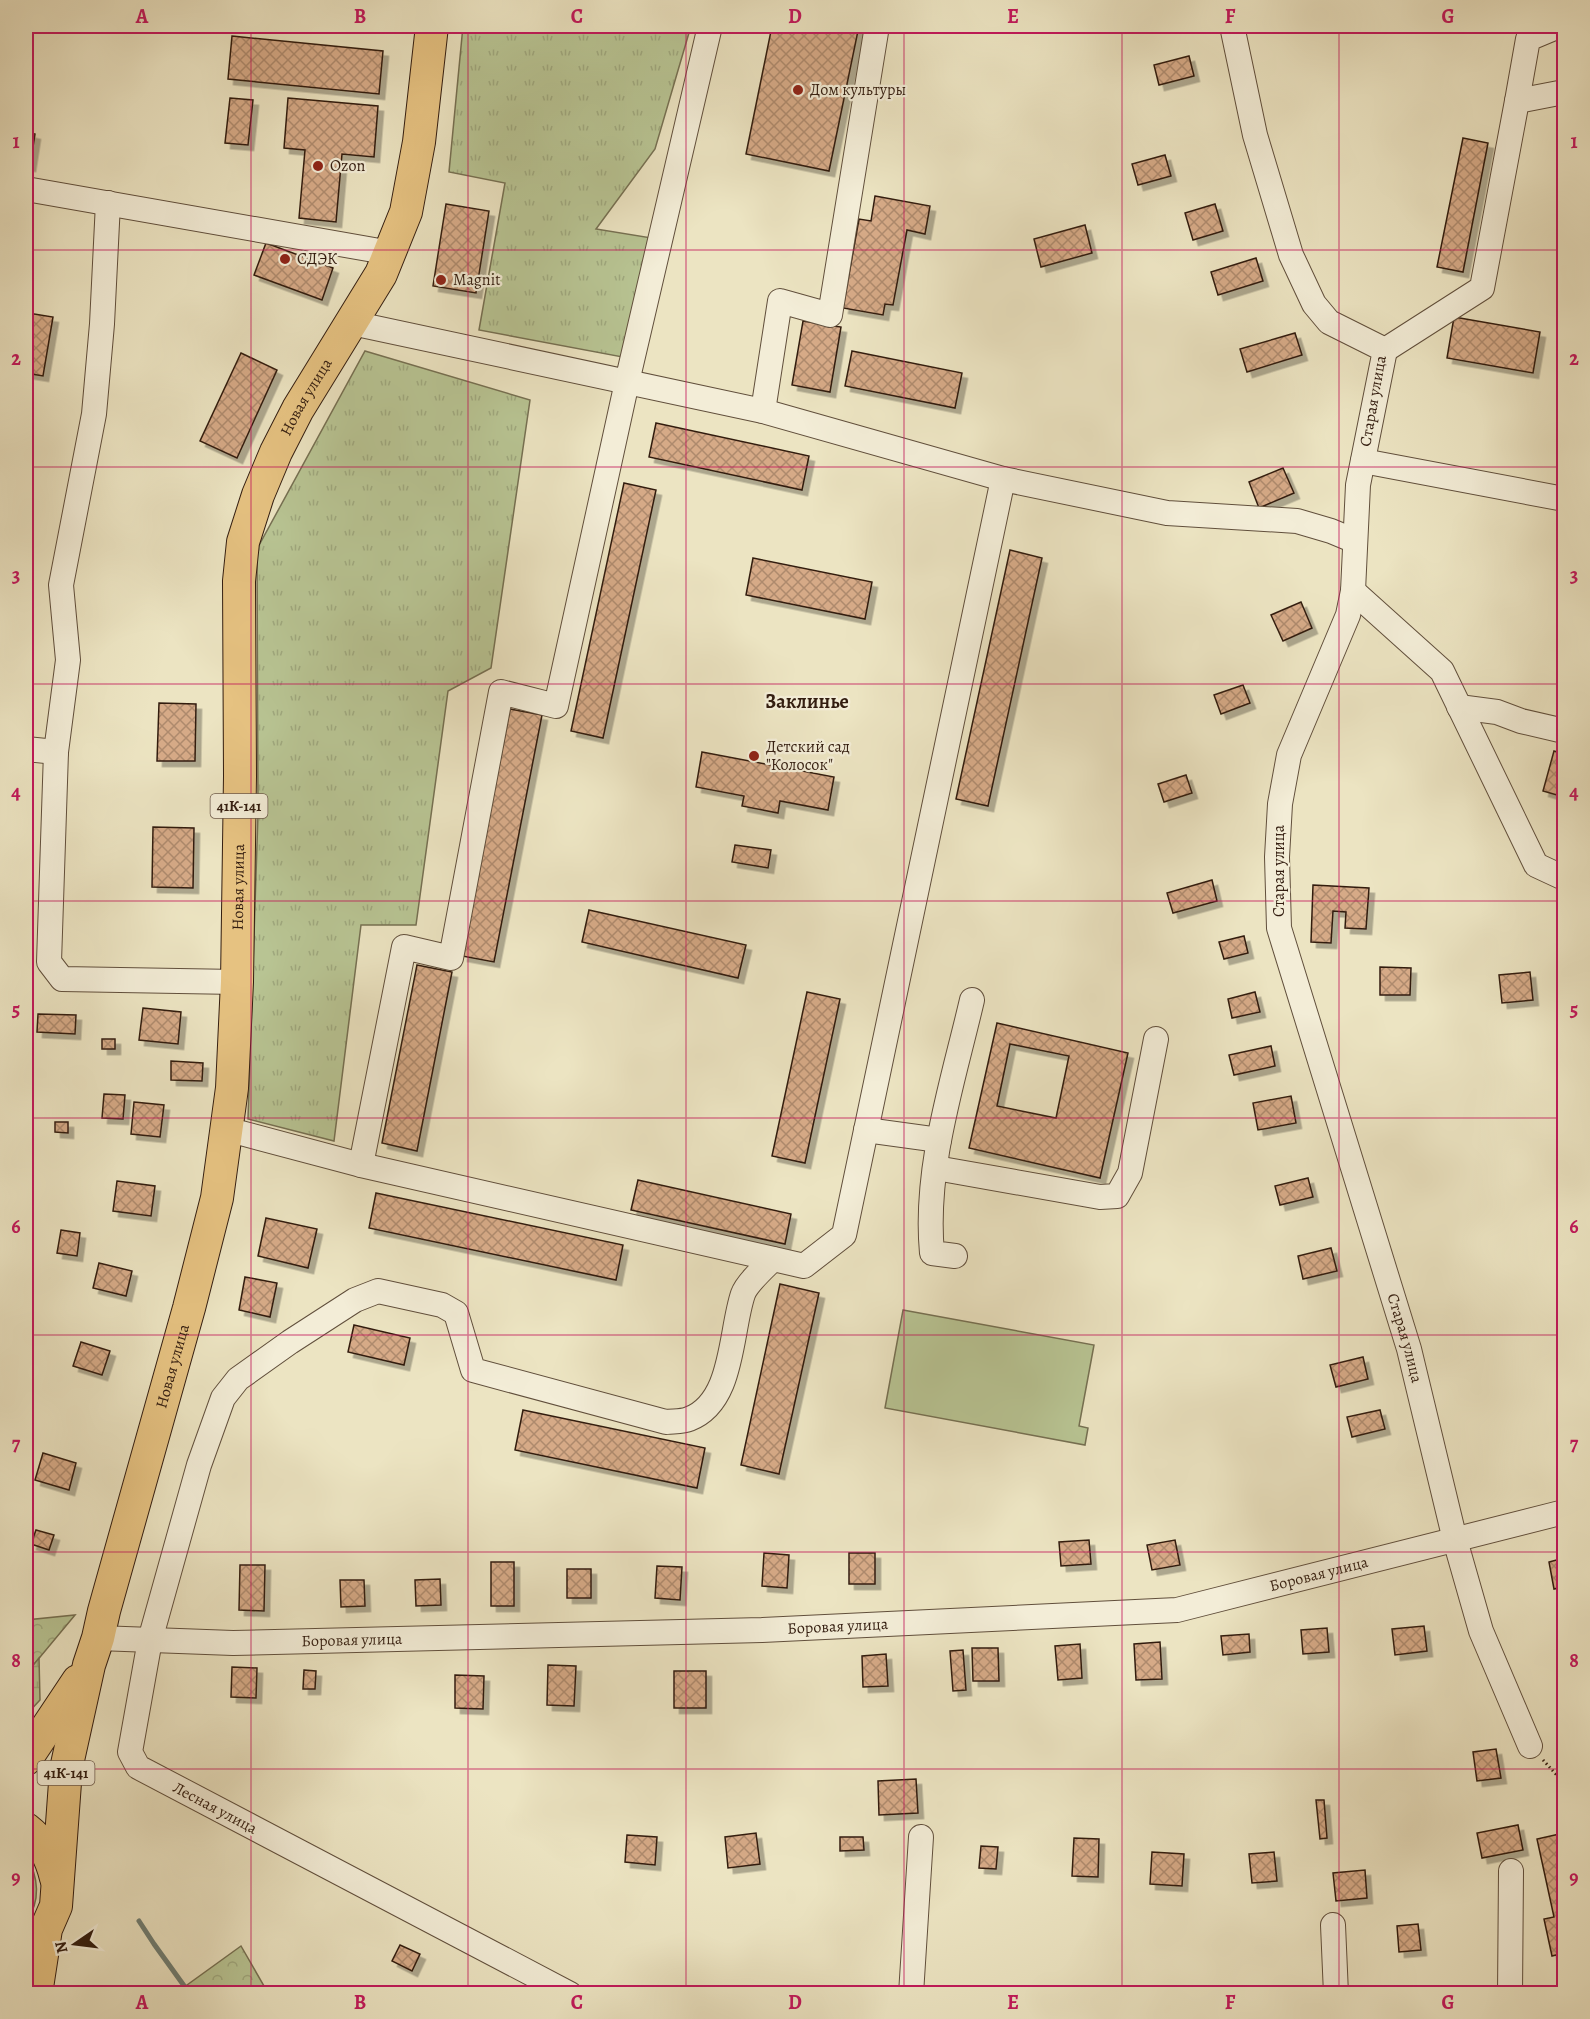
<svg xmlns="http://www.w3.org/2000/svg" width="1590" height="2019" viewBox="0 0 1590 2019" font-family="Alegreya,serif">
<defs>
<pattern id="forest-crowns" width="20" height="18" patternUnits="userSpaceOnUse" patternTransform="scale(1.5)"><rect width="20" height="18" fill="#b8c493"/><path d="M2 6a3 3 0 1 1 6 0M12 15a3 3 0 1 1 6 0" fill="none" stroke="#9fa87e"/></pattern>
<pattern id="wetland-marsh" width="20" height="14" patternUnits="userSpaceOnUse" patternTransform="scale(1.5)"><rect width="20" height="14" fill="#b8c493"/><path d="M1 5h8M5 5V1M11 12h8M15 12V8" fill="none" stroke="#9fa87e"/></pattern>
<pattern id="park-tufts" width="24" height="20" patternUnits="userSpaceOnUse" patternTransform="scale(1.5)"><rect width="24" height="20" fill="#b8c493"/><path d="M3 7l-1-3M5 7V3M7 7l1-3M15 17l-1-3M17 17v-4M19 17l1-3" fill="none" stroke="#9fa87e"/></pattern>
<pattern id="building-cross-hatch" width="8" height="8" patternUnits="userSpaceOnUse" patternTransform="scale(1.5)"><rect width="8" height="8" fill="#d6aa87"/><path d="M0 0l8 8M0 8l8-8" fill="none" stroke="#ae8a6d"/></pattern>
<filter id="shadow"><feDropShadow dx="5.5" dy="5.5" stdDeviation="0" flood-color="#0004"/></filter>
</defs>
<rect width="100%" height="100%" fill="#ece4c2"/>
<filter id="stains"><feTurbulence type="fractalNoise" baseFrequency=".00333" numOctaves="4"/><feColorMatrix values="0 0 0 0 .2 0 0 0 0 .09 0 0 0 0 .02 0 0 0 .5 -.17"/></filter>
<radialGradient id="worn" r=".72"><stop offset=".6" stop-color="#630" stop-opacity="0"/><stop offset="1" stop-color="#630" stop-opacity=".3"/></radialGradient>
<!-- grass -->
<g fill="#b8c493" stroke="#767052" stroke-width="1.5">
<path d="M903,1310l191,35 -15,81 9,2 -3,17 -200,-37z"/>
<path d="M26,1856c13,21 15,45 0,66z"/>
</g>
<!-- forest -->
<g fill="url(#forest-crowns)" stroke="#767052" stroke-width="1.5">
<path d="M75,1615l-49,59v-54z"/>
<path d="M241,1946l27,47h-92z"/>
</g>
<!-- wetland -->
<path fill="url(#wetland-marsh)" stroke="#767052" stroke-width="1.5" d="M39,1658l1,42 -14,15v-41z"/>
<!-- park -->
<g fill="url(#park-tufts)" stroke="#767052" stroke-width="1.5">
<path d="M463,26h228l-36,123 -59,80 62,10 -25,120 -154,-29 26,-147 -56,-11z"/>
<path d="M365,351l165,49 -39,268 -43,23 -32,234h-55l-27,216 -86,-22 10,-305 -1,-265z"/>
</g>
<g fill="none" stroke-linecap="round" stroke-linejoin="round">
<!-- stream -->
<path stroke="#707e73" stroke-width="5" d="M139,1921l15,23 36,50"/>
</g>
<!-- building -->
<g fill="url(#building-cross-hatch)" stroke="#331d10" stroke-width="1.5" fill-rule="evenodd" filter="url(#shadow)">
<path d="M772,26h87l-30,145 -83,-17z"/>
<path d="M232,36l151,15 -4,43 -151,-15z"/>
<path d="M1189,56l5,20 -35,9 -5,-20z"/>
<path d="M230,98l23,2 -5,45 -23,-2z"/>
<path d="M288,98l90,8 -4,51 -32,-3 -6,68 -37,-4 6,-68 -21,-2z"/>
<path d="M26,132l9,2 -5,32 -4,-1z"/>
<path d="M1463,138l25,5 -25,129 -26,-5z"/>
<path d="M1165,155l6,21 -33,9 -6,-21z"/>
<path d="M875,196l55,10 -5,28 -18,-4 -14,75 -8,-1 -2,11 -40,-7 16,-89 12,2z"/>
<path d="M446,204l43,7 -13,82 -43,-7z"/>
<path d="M1215,204l8,27 -30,9 -8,-27z"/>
<path d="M1085,225l7,28 -51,14 -7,-28z"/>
<path d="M266,243l67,25 -11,32 -68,-25z"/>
<path d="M1256,258l7,23 -45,14 -7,-23z"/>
<path d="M28,313l25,4 -10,59 -17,-3v-42z"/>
<path d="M1454,317l86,15 -7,41 -86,-15z"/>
<path d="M803,321l38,6 -11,65 -38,-7z"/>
<path d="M1295,333l7,22 -55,17 -7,-23z"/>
<path d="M852,351l110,22 -7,35 -110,-22z"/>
<path d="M241,353l36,17 -40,88 -37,-17z"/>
<path d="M656,423l153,33 -7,34 -153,-33z"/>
<path d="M1283,468l11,25 -35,15 -10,-26z"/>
<path d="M624,483l32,7 -53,248 -32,-7z"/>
<path d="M1010,550l32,8 -54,248 -32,-7z"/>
<path d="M753,558l119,24 -7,37 -119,-24z"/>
<path d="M1301,602l11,26 -29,13 -12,-26z"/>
<path d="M1243,685l7,18 -29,11 -7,-19z"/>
<path d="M159,703l37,1 -1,57h-38z"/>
<path d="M510,709l32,6 -48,247 -32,-6z"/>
<path d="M1554,751l10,3v43l-21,-6z"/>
<path d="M702,752l132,25 -6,33 -48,-9 -2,12 -36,-7 2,-10 -48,-9z"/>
<path d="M1186,775l6,18 -28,9 -6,-18z"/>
<path d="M153,827l41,1 -1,60 -41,-1z"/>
<path d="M735,845l36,5 -3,18 -36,-6z"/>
<path d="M1212,880l5,21 -44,12 -6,-20z"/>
<path d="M1313,885l56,3 -3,41 -21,-1 1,-16 -13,-1 -2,32 -20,-1z"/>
<path d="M589,910l157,35 -8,33 -156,-36z"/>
<path d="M1244,936l4,17 -24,6 -5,-17z"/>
<path d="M417,965l35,7 -35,179 -35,-8z"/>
<path d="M1380,967l31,1 -1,27h-30z"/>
<path d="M1530,972l3,28 -31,3 -3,-28z"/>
<path d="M807,992l33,7 -35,164 -33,-7z"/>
<path d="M1255,992l5,20 -28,6 -4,-19z"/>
<path d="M143,1008l38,4 -3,32 -39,-4z"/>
<path d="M38,1014l38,1 -1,19 -38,-2z"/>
<path d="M997,1023l131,30 -28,125 -131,-30zM1010,1044l59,12 -13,62 -59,-12z"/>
<rect x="102" y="1039" width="13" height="10"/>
<path d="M1271,1046l4,20 -41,9 -5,-20z"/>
<path d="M171,1061l32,2 -1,18 -31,-1z"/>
<path d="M104,1094l21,1 -2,24 -21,-1z"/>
<path d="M1291,1096l5,27 -38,7 -5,-27z"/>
<path d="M134,1102l30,3 -4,32 -29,-3z"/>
<path d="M55,1122h13v11l-13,-1z"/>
<path d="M1308,1178l5,19 -33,8 -5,-19z"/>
<path d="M638,1180l153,34 -6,30 -154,-34z"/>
<path d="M117,1181l38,5 -4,30 -38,-5z"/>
<path d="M376,1193l247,52 -7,35 -247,-52z"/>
<path d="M266,1218l51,11 -9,39 -50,-12z"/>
<path d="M61,1230l19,3 -3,23 -20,-3z"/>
<path d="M1331,1248l6,23 -34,8 -5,-23z"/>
<path d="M99,1263l33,8 -6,25 -33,-8z"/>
<path d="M245,1277l32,6 -7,34 -31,-7z"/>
<path d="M780,1284l39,9 -40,181 -38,-9z"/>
<path d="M354,1325l56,13 -6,27 -56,-13z"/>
<path d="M81,1342l29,9 -8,24 -29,-9z"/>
<path d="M1363,1357l5,22 -32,8 -6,-22z"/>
<path d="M523,1410l182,38 -8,40 -182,-38z"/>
<path d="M1380,1410l5,19 -33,8 -5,-20z"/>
<path d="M43,1453l33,10 -7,27 -34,-10z"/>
<path d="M36,1530l18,5 -5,15 -18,-6z"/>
<path d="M1089,1540l2,24 -30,2 -2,-24z"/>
<path d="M1175,1540l5,25 -28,5 -5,-25z"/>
<path d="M764,1553l25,2 -2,33 -25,-2z"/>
<rect x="849" y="1553" width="26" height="31"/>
<path d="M1564,1558v29l-10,2 -5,-27z"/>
<rect x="491" y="1562" width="23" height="44"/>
<path d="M240,1565h25l-1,46 -25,-1z"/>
<path d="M657,1566l25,1 -2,33 -25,-2z"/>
<rect x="567" y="1569" width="24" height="29"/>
<path d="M440,1579l1,26 -25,1 -1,-26z"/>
<path d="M340,1580h24l1,26 -24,1z"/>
<path d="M1424,1626l3,25 -32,4 -3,-26z"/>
<path d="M1327,1628l2,24 -26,2 -2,-24z"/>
<path d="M1249,1634l1,18 -27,3 -2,-19z"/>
<path d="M1160,1642l2,37 -26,1 -2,-36z"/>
<path d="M1080,1644l2,34 -24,2 -3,-34z"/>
<path d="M972,1648h26l1,33h-26z"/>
<path d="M963,1650l3,40 -13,1 -3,-40z"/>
<path d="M886,1654l2,32 -25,1 -1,-31z"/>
<path d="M548,1665l28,1 -2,40 -27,-1z"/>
<path d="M232,1667l25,1 -1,30 -25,-1z"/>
<path d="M304,1670l12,1 -1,18h-12z"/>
<rect x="674" y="1671" width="32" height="37"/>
<path d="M455,1675l29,1 -1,33 -28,-1z"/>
<path d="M1496,1749l5,29 -24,3 -4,-29z"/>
<path d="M916,1779l2,34 -39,2 -1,-34z"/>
<path d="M1316,1800h8l3,38 -7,1z"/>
<path d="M1518,1825l5,25 -41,8 -5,-25z"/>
<path d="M756,1833l4,31 -32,4 -3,-31z"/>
<path d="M1564,1833v120l-12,3 -8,-37 10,-2 -17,-78z"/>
<path d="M627,1835l30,2 -2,28 -30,-3z"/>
<path d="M840,1837h23l1,13 -24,1z"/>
<path d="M1074,1838l25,1 -1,38 -26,-1z"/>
<path d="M981,1846l17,1 -2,22 -17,-1z"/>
<path d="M1152,1852l32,2 -2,32 -32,-2z"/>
<path d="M1274,1852l3,29 -25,2 -3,-29z"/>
<path d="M1365,1870l2,28 -31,3 -3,-28z"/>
<path d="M1418,1924l3,26 -22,2 -2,-26z"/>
<path d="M400,1945l20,9 -8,17 -20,-10z"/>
</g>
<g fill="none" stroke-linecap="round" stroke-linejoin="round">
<!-- minor casing -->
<g stroke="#614f3c" stroke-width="26">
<g id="minor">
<path id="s1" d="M1232,26l23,109 36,120 23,49 15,18 56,28 -27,135 -5,106 -5,24 -59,140 -9,49 -3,53 2,71 130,421 46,191 26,91 49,115"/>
<path d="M1517,101l11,-62 31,-13"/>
<path d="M26,189l365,64"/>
<path d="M108,203l-6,121 -8,90 -33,171 7,75 -12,92 -7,210 13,17 175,3"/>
<path d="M352,323l411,88 240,68 164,34 130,8 34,10 24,10"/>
<path d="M1385,350l97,-62 35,-187 47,-9"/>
<path d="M763,411l17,-110 50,14 47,-289"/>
<path d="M1363,461l201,38"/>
<path d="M1353,591l89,80 94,194 28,13"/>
<path d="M1459,707l38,5 24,9 43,10"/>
<path d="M26,749l30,3"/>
<path d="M226,1129l135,36 443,101 40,-31 159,-756"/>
<path d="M866,1130l73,10"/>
<path d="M361,1165l43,-218 47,11 50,-266 55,14 71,-324 83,-356"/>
<path d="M936,1168l164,29 17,-1 13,-23 26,-134"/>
<path d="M955,1256l-23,-3c-8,-85 21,-171 40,-253"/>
<path id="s2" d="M98,1638l135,5 529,-13 415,-20 387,-98"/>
<path d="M1333,1925l3,69"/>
<path d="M570,1994l-432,-227 -8,-15 20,-112 49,-175 24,-67 15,-19 52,-37 65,-42 23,-9 64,14 14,8 17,57 193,52c7,-1 16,0 23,-3 45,-17 41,-87 54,-125 4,-11 22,-27 30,-35"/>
<path d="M911,1994l10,-157"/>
<path d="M1510,1994l1,-123"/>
</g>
</g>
<!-- major casing -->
<g stroke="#331d10" stroke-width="34">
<g id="major">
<path d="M26,1759l52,-78"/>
<path d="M26,1829c17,13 25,28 30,49"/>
<path id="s3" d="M36,1994l10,-65 10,-23 10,-137 23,-104 9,-27 6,-27 85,-303 28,-110 15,-110 5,-106 3,-206 -1,-195 4,-39 15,-47 18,-43 22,-43 83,-135 25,-62 13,-70 13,-116"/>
</g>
</g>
<!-- path -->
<path stroke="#331d10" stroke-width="3" stroke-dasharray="1.5 3" stroke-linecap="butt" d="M1543,1760l21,23"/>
<!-- minor -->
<use href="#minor" stroke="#f3edd7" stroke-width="24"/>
<!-- major -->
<use href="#major" stroke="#e6c281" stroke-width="32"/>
</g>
<!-- grid -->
<path fill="none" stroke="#c2185b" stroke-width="1.5" stroke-opacity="0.55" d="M251,26v1968M468,26v1968M686,26v1968M904,26v1968M1122,26v1968M1339,26v1968M26,250h1538M26,467h1538M26,684h1538M26,901h1538M26,1118h1538M26,1335h1538M26,1552h1538M26,1769h1538"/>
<!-- markers -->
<g fill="#8f2418" stroke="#f3edd7" stroke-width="2">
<circle cx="798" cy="90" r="6"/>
<circle cx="318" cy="166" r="6"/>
<circle cx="285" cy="259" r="6"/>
<circle cx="441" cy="280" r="6"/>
<circle cx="754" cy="756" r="6"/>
</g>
<g text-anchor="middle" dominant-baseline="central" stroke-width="4.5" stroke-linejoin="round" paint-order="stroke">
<!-- shield labels -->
<g fill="#f3edd7" stroke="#6d5b4c" stroke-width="1.5">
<rect x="210.5" y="794" width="57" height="24" rx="4.5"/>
<rect x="37.5" y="1761" width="57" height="24" rx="4.5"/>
</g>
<g font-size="15" font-weight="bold" fill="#331d10">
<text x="239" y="806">41К-141</text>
<text x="66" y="1773">41К-141</text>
</g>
<!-- poi labels -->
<g font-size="16" fill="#331d10" stroke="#f3edd7" text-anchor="start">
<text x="810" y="90">Дом культуры</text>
<text x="330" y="166">Ozon</text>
<text x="297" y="259">СДЭК</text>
<text x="453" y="280">Magnit</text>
<text x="766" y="747">Детский сад<tspan x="766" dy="18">"Колосок"</tspan></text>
</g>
<!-- street labels -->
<g font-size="16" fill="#331d10" stroke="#f3edd7">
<text stroke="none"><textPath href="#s3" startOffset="1635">Новая улица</textPath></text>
<text transform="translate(1373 401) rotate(-80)">Старая улица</text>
<text transform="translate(1279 871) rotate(-90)">Старая улица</text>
<text stroke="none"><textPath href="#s3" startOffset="1131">Новая улица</textPath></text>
<text stroke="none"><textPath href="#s1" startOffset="1400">Старая улица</textPath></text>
<text stroke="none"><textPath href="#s3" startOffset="645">Новая улица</textPath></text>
<text stroke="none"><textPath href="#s2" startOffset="1226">Боровая улица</textPath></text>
<text stroke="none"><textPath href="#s2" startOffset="740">Боровая улица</textPath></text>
<text stroke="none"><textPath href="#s2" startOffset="254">Боровая улица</textPath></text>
<text transform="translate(215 1808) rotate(28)">Лесная улица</text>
</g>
<!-- quarter labels -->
<g font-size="20" font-weight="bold" fill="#331d10" stroke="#f3edd7">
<text x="807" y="701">Заклинье</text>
</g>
</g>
<!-- margin -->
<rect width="1590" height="2019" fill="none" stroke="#ece4c2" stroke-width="66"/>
<!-- north arrow -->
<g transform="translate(75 1944) rotate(256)" stroke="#f3edd7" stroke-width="4.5" paint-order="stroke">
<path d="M0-4.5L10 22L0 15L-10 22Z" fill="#331d10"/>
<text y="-9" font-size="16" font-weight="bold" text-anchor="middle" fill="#331d10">N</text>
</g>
<rect x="33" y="33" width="1524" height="1953" fill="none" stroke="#c2185b" stroke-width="2"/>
<g font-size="20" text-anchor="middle" font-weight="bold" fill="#c2185b">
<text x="142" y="23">A</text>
<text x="360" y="23">B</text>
<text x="577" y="23">C</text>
<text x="795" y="23">D</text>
<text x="1013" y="23">E</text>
<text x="1230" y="23">F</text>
<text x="1448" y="23">G</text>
<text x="16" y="148">1</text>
<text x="1574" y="148">1</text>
<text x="16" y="365">2</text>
<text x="1574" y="365">2</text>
<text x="16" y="582">3</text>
<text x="1574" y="582">3</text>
<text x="16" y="799">4</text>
<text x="1574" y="799">4</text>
<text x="16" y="1016">5</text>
<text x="1574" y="1016">5</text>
<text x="16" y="1233">6</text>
<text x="1574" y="1233">6</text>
<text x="16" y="1450">7</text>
<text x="1574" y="1450">7</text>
<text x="16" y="1667">8</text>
<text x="1574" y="1667">8</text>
<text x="16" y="1884">9</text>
<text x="1574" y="1884">9</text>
<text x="142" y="2009">A</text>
<text x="360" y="2009">B</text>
<text x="577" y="2009">C</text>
<text x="795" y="2009">D</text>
<text x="1013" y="2009">E</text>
<text x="1230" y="2009">F</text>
<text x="1448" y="2009">G</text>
</g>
<rect width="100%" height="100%" filter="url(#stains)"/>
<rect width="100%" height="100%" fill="url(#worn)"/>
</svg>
